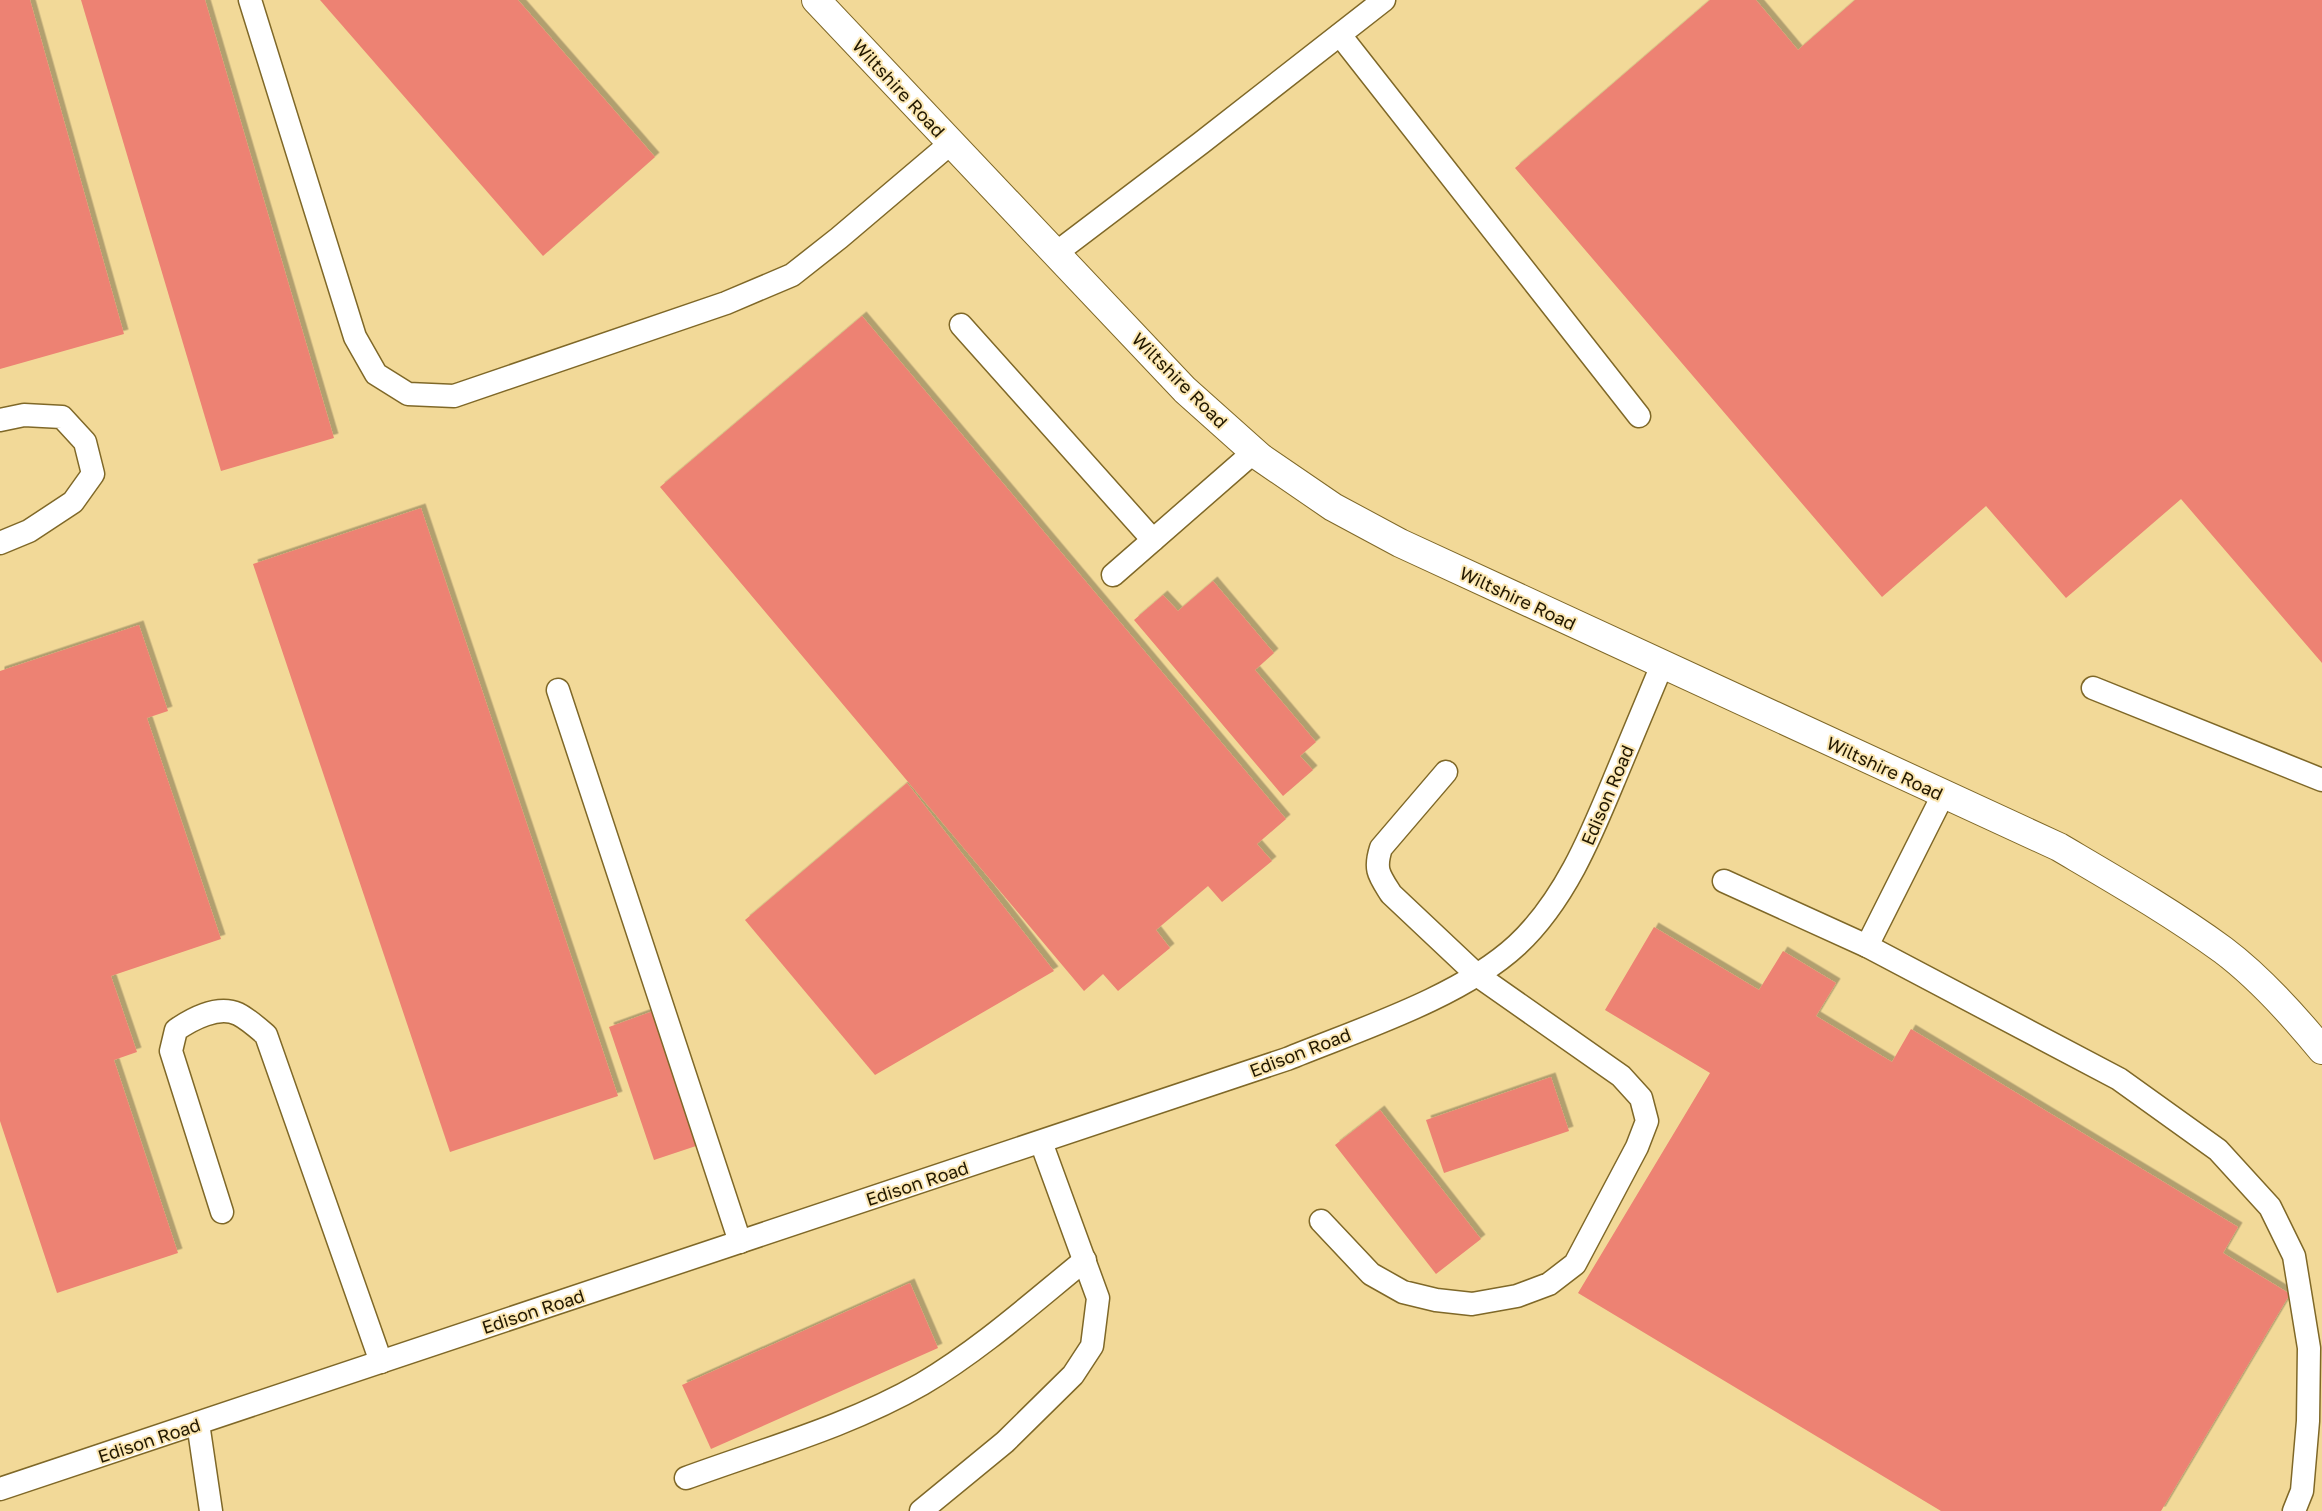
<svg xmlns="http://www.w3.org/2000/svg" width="2322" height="1511" viewBox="0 0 2322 1511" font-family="'Golos Text',sans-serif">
<defs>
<filter id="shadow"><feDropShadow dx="4.5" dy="-4.5" stdDeviation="0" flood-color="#0004"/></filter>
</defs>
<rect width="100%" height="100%" fill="#f2d998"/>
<!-- building -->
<g fill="#ed8273" filter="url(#shadow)">
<path d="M0,0h30l94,334 -124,35z"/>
<path d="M81,0h124l129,438 -113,33z"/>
<path d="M320,0h198l137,157 -112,99z"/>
<path d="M1710,0h46l42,50 57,-50h467v663l-141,-164 -115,99 -80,-92 -104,91 -367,-429z"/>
<path d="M862,316l424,503 -29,25 15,17 -50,41 -14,-16 -52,44 14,18 -52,43 -15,-17 -19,17 -424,-504z"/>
<path d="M421,508l197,588 -168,56 -197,-588z"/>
<path d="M1213,581l61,72 -19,17 61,72 -16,14 13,14 -30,26 -149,-176 29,-25 15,16z"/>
<path d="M139,625l29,86 -21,7 74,221 -110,37 26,76 -23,8 64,193 -121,40 -57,-172v-450z"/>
<path d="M907,783l147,188 -179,104 -130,-155z"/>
<path d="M1654,927l105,63 24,-39 53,32 -20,33 76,46 19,-33 327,198 -15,26 67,41 -129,217h-220l-363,-218 132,-220 -105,-63z"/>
<path d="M656,1010l46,134 -48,16 -45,-133z"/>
<path d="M1551,1077l18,54 -125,42 -18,-53z"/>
<path d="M1380,1110l101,129 -45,35 -101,-129z"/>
<path d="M910,1283l28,65 -227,101 -29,-64z"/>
</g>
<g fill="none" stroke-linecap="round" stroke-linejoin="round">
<!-- service casing -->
<g stroke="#7f6828" stroke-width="25">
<g id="service">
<path d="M250,0l105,337 21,37 32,20 46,2 272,-93 66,-28 47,-37 112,-95"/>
<path d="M1340,35l299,381"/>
<path d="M1056,253l145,-110 183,-143"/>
<path d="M961,325l192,215"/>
<path d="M0,420l24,-5 38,2 23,25 8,32 -20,28 -44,29 -29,12"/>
<path d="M1113,575l142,-124"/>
<path d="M2093,688l229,92"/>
<path d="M558,690l182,552"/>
<path d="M1724,881l143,65 252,133 99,71 52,57 24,49 15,92 -1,73 -6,70 -8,20"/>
<path d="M1867,946l76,-151"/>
<path d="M222,1212l-51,-161 5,-21c16,-11 42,-25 62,-16 10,5 20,14 28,21l115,327"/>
<path d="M1321,1221l50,53 32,18 33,8 36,4 45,-8 32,-12 26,-20 62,-117 10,-26 -6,-23 -20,-22 -144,-101 -86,-81c-12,-19 -17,-24 -10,-46l65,-76"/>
<path d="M198,1423l13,88"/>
<path d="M686,1478c79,-29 163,-52 236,-94 59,-35 110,-81 163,-124"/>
<path d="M0,1489l1287,-430c71,-29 174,-62 230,-114 47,-44 73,-107 97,-165 16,-39 32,-77 48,-115"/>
<path d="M921,1511l84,-69 68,-67 19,-29 6,-48 -57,-156"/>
</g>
</g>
<!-- tertiary casing -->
<g stroke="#7f6828" stroke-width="30">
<path id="tertiary" d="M816,0l369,390 75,67 73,50 67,36 659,304c56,33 112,65 164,103 36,27 71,66 99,100"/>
</g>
<!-- service -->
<use href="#service" stroke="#fff" stroke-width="22"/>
<!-- tertiary -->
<use href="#tertiary" stroke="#fff" stroke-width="28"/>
</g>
<g text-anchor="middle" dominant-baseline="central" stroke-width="4" stroke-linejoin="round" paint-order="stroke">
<!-- street labels -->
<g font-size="18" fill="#221800" stroke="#fbe7b3">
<text transform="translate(899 88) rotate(47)">Wiltshire Road</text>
<text transform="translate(1180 380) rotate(45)">Wiltshire Road</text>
<text transform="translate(1518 598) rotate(25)">Wiltshire Road</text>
<text transform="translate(1885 768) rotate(25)">Wiltshire Road</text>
<text transform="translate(1607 795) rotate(-67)">Edison Road</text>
<text transform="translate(1300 1052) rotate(-21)">Edison Road</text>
<text transform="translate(917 1183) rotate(-18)">Edison Road</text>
<text transform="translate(533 1311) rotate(-18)">Edison Road</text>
<text transform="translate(149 1440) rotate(-18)">Edison Road</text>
</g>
</g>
</svg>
